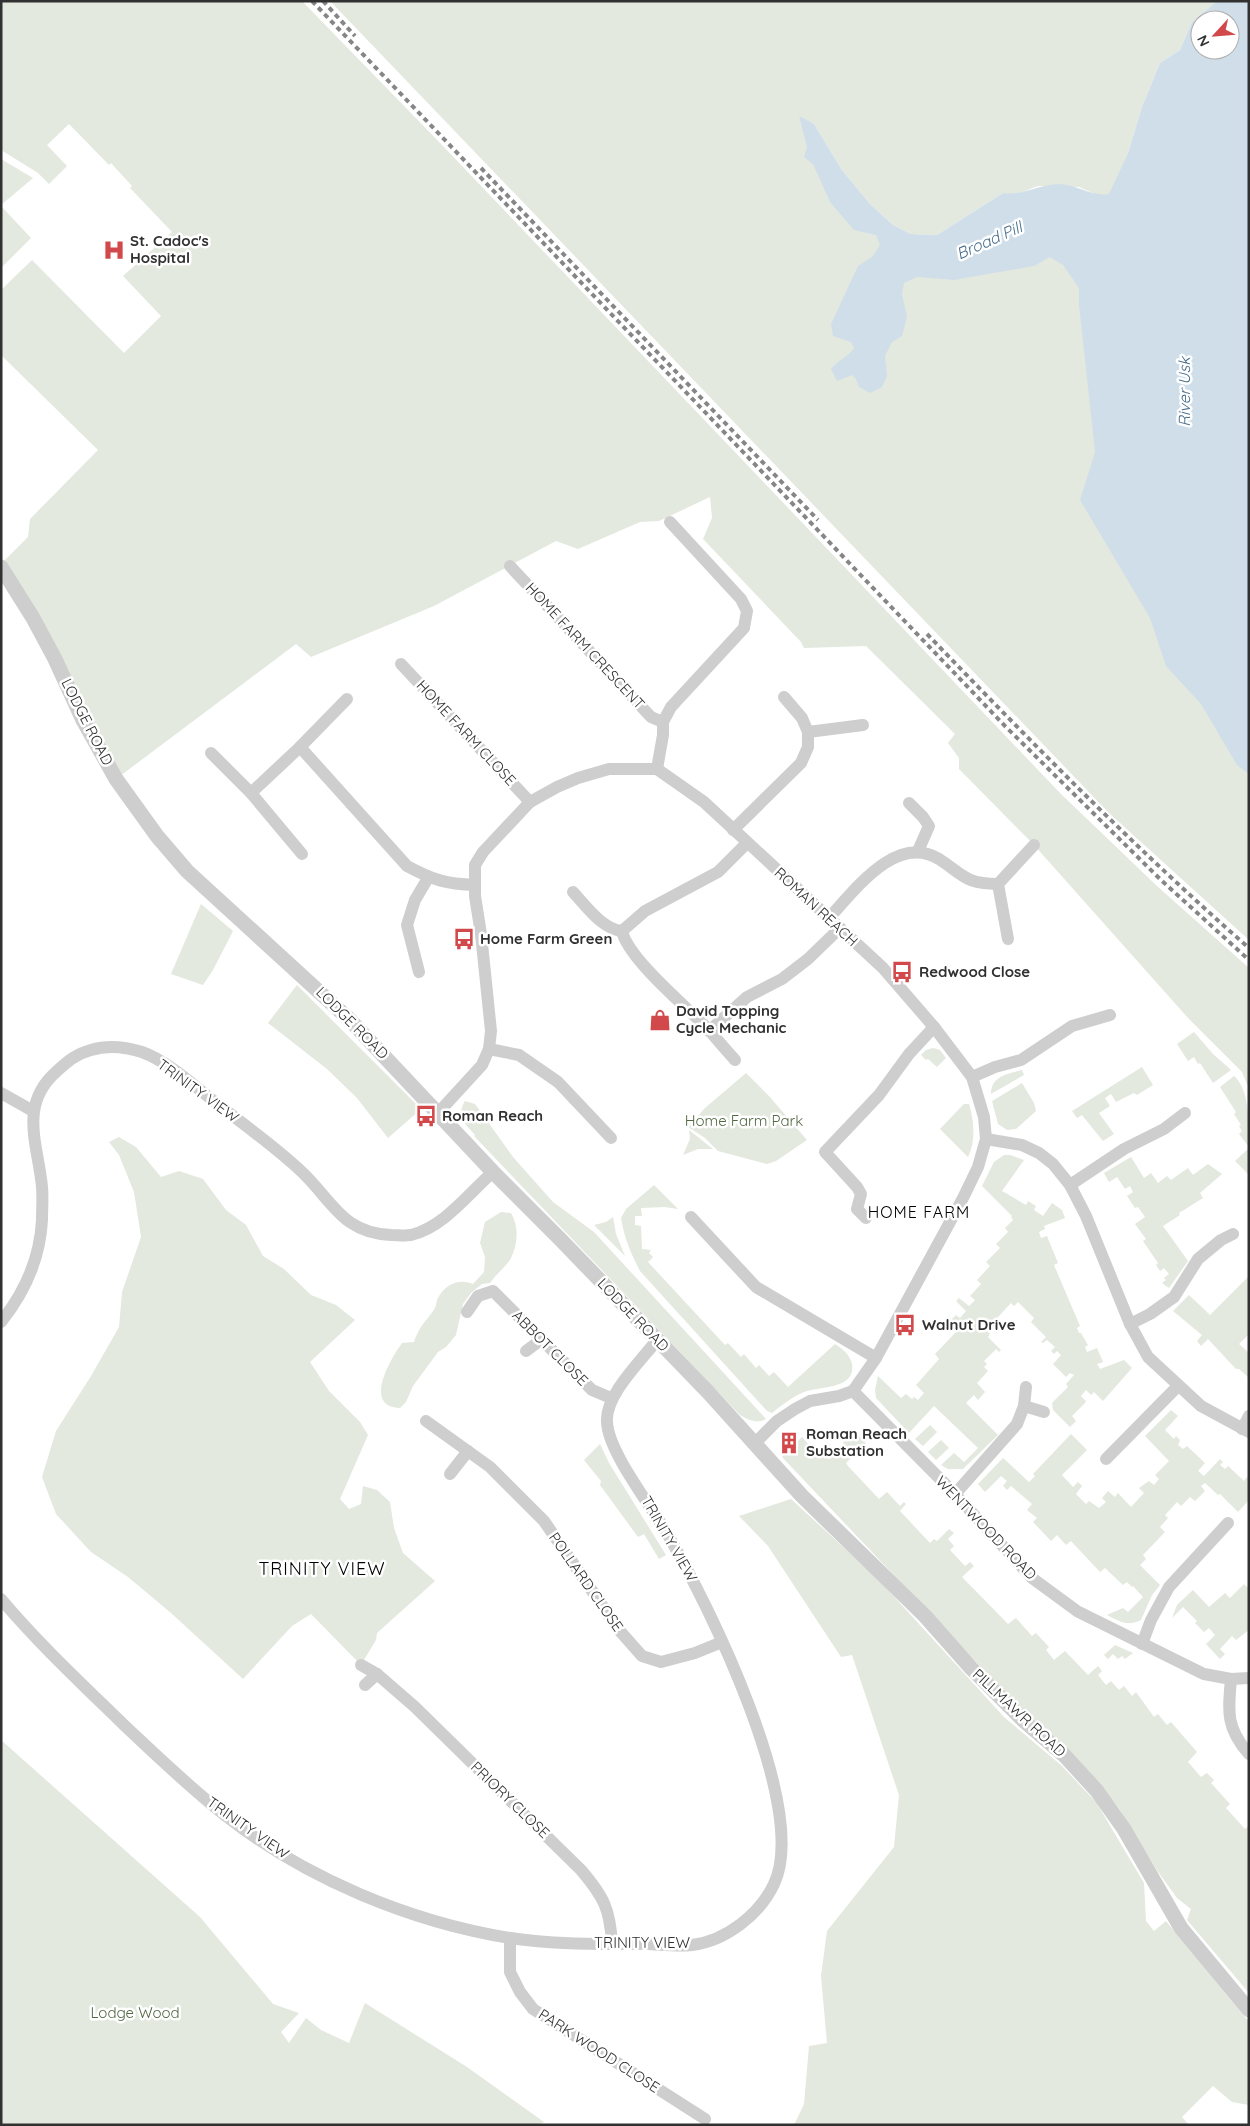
<svg xmlns="http://www.w3.org/2000/svg" width="1250" height="2126" font-family="Quicksand,sans-serif">
<rect width="100%" height="100%" fill="#fff"/>
<g fill="#e3e9de">
<polygon points="1,1 302,1 443,146 1061,794 1157,886 1249,968 1249,1089 1242,1072 1188,1018 1034,845 959,769 959,758 948,743 955,734 866,646 804,648 801,642 703,539 712,518 710,497 659,521 640,522 578,549 556,541 434,606 311,657 296,644 116,779 1,564 28,537 30,519 98,450 1,355 1,290 32,260 124,353 161,316 123,276 172,232 130,188 132,186 111,163 109,165 69,124 47,145 67,166 49,184 38,173 1,150"/>
<polygon points="330,1 1217,1 1192,22 1180,50 1160,63 1142,107 1128,153 1110,194 1099,196 1079,187 1038,186 1015,195 1003,193 937,235 911,234 893,225 870,204 842,170 814,124 799,117 827,164 902,244 1073,217 1249,681 1249,940 1109,813"/>
<polygon points="1,159 33,178 1,205"/>
<polygon points="1,206 31,238 1,268"/>
<polygon points="201,904 233,931 213,970 203,985 171,974"/>
<polygon points="297,985 421,1109 388,1138 357,1098 327,1069 268,1023"/>
<polygon points="1194,1032 1213,1054 1231,1070 1213,1083 1200,1063 1198,1064 1194,1057 1188,1061 1177,1044"/>
<polygon points="933,1048 940,1050 946,1058 937,1067 928,1059 926,1060 921,1055 926,1050"/>
<polygon points="1142,1067 1153,1085 1137,1095 1134,1093 1116,1102 1111,1094 1105,1098 1110,1106 1099,1113 1114,1134 1103,1141 1082,1115 1077,1118 1072,1111"/>
<path d="M1022 1070 1024 1075 991 1094C991 1076 1008 1074 1022 1070Z"/>
<polygon points="746,1073 769,1096 807,1140 776,1161 767,1164 718,1151 705,1138 688,1127 705,1108"/>
<path d="M1234 1076C1250 1090 1249 1125 1249 1147L1239 1134 1242 1131 1239 1126 1241 1125 1234 1114 1236 1112 1220 1087Z"/>
<polygon points="1022,1083 1034,1103 1036,1111 1016,1129 1007,1130 998,1124 992,1101"/>
<path d="M465 1101 475 1104 513 1157 553 1202 594 1232 766 1419C756 1424 749 1420 740 1415L474 1136 475 1135C465 1124 456 1116 465 1101Z"/>
<path d="M964 1104H969C974 1121 976 1141 968 1157L940 1129Z"/>
<polygon points="689,1130 713,1149 698,1149 683,1155 690,1139"/>
<polygon points="119,1137 136,1147 161,1177 179,1171 203,1179 226,1210 246,1225 263,1256 284,1269 311,1295 336,1305 355,1320 310,1362 329,1391 360,1422 368,1435 340,1499 349,1509 361,1504 363,1486 377,1490 390,1502 394,1528 403,1553 435,1581 377,1633 376,1640 361,1665 311,1614 292,1626 243,1679 171,1613 128,1577 91,1552 56,1514 42,1477 56,1431 91,1376 119,1327 122,1292 141,1237 134,1192 119,1155 109,1142"/>
<polygon points="1249,1148 1249,1175 1235,1161"/>
<polygon points="1004,1155 1010,1155 1024,1160 1002,1191 1026,1205 1028,1201 1036,1206 1034,1210 1043,1216 1052,1203 1062,1210 1065,1218 1044,1226 1045,1229 1039,1232 1041,1238 1047,1236 1058,1263 1054,1265 1080,1326 1077,1328 1079,1333 1081,1333 1088,1345 1085,1347 1087,1352 1097,1348 1103,1362 1097,1364 1100,1369 1124,1360 1132,1368 1103,1401 1094,1392 1091,1395 1086,1390 1081,1396 1086,1401 1085,1403 1072,1416 1076,1421 1070,1427 1053,1410 1052,1403 1068,1387 1066,1384 1074,1375 1070,1373 1066,1377 1053,1364 1061,1355 1057,1351 1054,1354 1051,1351 1055,1347 1047,1340 1043,1343 1041,1342 1046,1337 1031,1322 1034,1318 1018,1302 1014,1306 1011,1303 986,1330 990,1334 988,1337 1001,1350 999,1352 996,1349 984,1361 987,1364 984,1367 988,1371 977,1383 985,1392 978,1400 974,1395 966,1403 998,1435 963,1469 948,1469 941,1465 954,1453 964,1462 978,1448 934,1406 909,1433 876,1398 875,1390 878,1376 901,1398 906,1394 912,1399 914,1397 918,1400 924,1393 916,1385 939,1359 935,1354 957,1331 948,1323 956,1315 960,1318 966,1311 956,1301 959,1298 969,1306 975,1300 970,1296 981,1284 977,1280 990,1266 986,1262 1000,1248 996,1244 1008,1232 1005,1228 1013,1220 1011,1217 1012,1216 982,1186 994,1162"/>
<polygon points="1131,1157 1144,1178 1151,1173 1158,1183 1167,1176 1171,1180 1188,1168 1193,1175 1208,1164 1222,1174 1200,1193 1203,1198 1179,1213 1180,1215 1163,1226 1188,1261 1169,1288 1162,1283 1166,1280 1164,1278 1169,1274 1164,1268 1160,1271 1156,1265 1158,1263 1143,1241 1146,1239 1135,1224 1145,1217 1138,1207 1135,1208 1127,1196 1133,1192 1130,1186 1125,1189 1117,1177 1109,1182 1104,1173"/>
<path d="M654 1185 678 1209 665 1207 641 1208 642 1216H635V1225L641 1226 642 1249 651 1250 649 1253 653 1257 648 1262 725 1345 728 1343 741 1357 744 1354 756 1368 759 1365 769 1376 774 1372 788 1387 835 1344C843 1349 850 1355 852 1364 856 1390 819 1386 804 1392 792 1397 782 1405 772 1413L767 1411 640 1271C631 1254 624 1237 621 1218L626 1209Z"/>
<path d="M501 1212 511 1213C519 1226 518 1244 511 1258 507 1266 496 1274 490 1283L482 1284 471 1293 463 1304 456 1335 446 1347 438 1352 413 1386 406 1402 400 1408C362 1407 391 1358 402 1343L414 1342C420 1325 424 1324 433 1311 436 1308 436 1304 437 1300 444 1285 458 1278 473 1284L484 1272 485 1257 480 1243 485 1222Z"/>
<polygon points="613,1217 616,1234 625,1256 594,1225 606,1222"/>
<polygon points="1249,1276 1249,1334 1239,1344 1249,1353 1249,1378 1239,1369 1236,1369 1208,1339 1201,1346 1197,1341 1202,1335 1173,1311 1189,1295 1210,1315"/>
<path d="M1171 1410 1178 1416 1165 1430 1174 1439 1176 1436 1180 1440 1178 1445 1183 1449 1187 1446 1205 1463 1198 1471 1204 1476 1220 1459 1223 1462 1220 1465 1225 1469 1228 1466 1244 1481 1247 1477 1249 1478V1500L1238 1512 1220 1494 1218 1495 1205 1483 1201 1486 1205 1491 1195 1501 1190 1497 1181 1506 1177 1502 1165 1515 1168 1518 1160 1527 1165 1532 1143 1555 1146 1559 1140 1565 1160 1585 1152 1595 1141 1620C1127 1627 1119 1621 1107 1615L1123 1608 1128 1612 1143 1597 1133 1586 1132 1587 1127 1582 1123 1585 1105 1568 1100 1572 1071 1541 1066 1545 1057 1535 1051 1541 1033 1522 1037 1518 1027 1510 1032 1504 1011 1486 1007 1490 1003 1486 1007 1481 1001 1476 985 1492 978 1484 1003 1458 1029 1482 1035 1476 1033 1474 1071 1434 1087 1450 1062 1475 1073 1487 1078 1482 1082 1486 1076 1494 1086 1504 1089 1501 1099 1508 1106 1502 1102 1498 1108 1491 1115 1497 1118 1493 1131 1507 1144 1493 1139 1488 1149 1481 1154 1485 1159 1479 1155 1475 1169 1461 1145 1436Z"/>
<polygon points="930,1425 937,1432 923,1446 915,1439"/>
<polygon points="853,1429 866,1443 846,1463 848,1466 879,1499 887,1492 900,1506 904,1502 906,1504 900,1511 930,1543 934,1539 937,1541 949,1529 954,1533 948,1539 954,1546 950,1550 965,1566 970,1562 974,1566 962,1577 1008,1624 1016,1618 1032,1636 1036,1633 1049,1647 1046,1650 1054,1660 1065,1651 1088,1675 1098,1666 1102,1671 1098,1675 1106,1685 1111,1681 1119,1690 1124,1686 1132,1696 1136,1692 1154,1717 1158,1714 1167,1725 1171,1722 1197,1752 1188,1762 1201,1777 1207,1773 1214,1780 1211,1783 1230,1804 1226,1808 1245,1829 1249,1826 1249,1993 1187,1920 1191,1909 1177,1898 1156,1869 1118,1807 1067,1748 1012,1700 782,1457 802,1437 811,1447 815,1445 829,1459 835,1454 840,1455 846,1449 843,1442 850,1435 848,1433"/>
<polygon points="941,1440 949,1448 936,1460 928,1452"/>
<polygon points="600,1444 609,1463 666,1555 659,1559 644,1534 638,1537 600,1485 601,1481 584,1460"/>
<polygon points="791,1499 877,1578 1004,1717 1062,1766 1096,1802 1144,1883 1146,1921 1154,1931 1166,1921 1249,2022 1249,2105 1232,2102 1213,2086 1182,2117 1189,2125 794,2125 804,2104 809,2046 827,2043 821,1976 827,1931 894,1847 899,1795 852,1655 841,1657 768,1546 739,1516"/>
<polygon points="1244,1584 1247,1587 1249,1585 1249,1630 1236,1640 1232,1636 1220,1649 1225,1654 1220,1659 1206,1644 1215,1635 1209,1628 1204,1632 1195,1623 1197,1621 1183,1607 1172,1618 1177,1605 1193,1590 1209,1607 1225,1593 1230,1598"/>
<polygon points="1115,1645 1133,1653 1125,1659 1122,1656 1118,1659 1113,1654 1108,1659 1104,1655"/>
<polygon points="1,1740 200,1917 273,2004 299,2013 281,2032 289,2043 306,2018 321,2030 349,2043 365,2003 467,2067 544,2122 538,2125 1,2125"/>
</g>
<path fill="#d0dee9" fill-rule="evenodd" d="M1217 1H1249V774L1237 765 1201 704 1166 666 1150 618 1080 500 1095 452 1079 305V288L1063 265 1050 257 1034 266 954 280 917 277 904 283 902 294 907 317 902 336 892 342 885 356 887 376 882 387 870 393 859 387 856 379 852 375 837 381 831 369C839 359 848 357 854 348L851 342 833 336 831 324 858 266 872 257 880 245 876 235 854 230 830 202 813 164 804 157 807 147 799 116 814 124 842 170 870 204 893 225 911 234 937 235 1003 193C1023 196 1039 184 1060 184 1078 185 1092 197 1109 194L1128 153 1142 107 1160 63 1180 50 1192 22ZM1200 20H1230V50H1200Z"/>
<g fill="none" stroke-linecap="round" stroke-linejoin="round">
<g stroke="#cecece" stroke-width="12">
<polyline points="510,566 651,717 663,722"/>
<polyline points="401,664 530,802"/>
<path d="M347 699 300 747 407 866C433 880 446 884 475 885"/>
<polyline points="808,732 863,725"/>
<polyline points="300,747 251,793 302,854"/>
<polyline points="211,753 251,793"/>
<polyline points="657,769 663,735 663,722 671,707 744,628 747,611 741,599 670,522"/>
<polyline points="909,803 923,817 929,826 918,851"/>
<polyline points="733,830 801,763 808,747 808,732 802,718 784,697"/>
<polyline points="998,884 1034,845"/>
<path d="M573 892C586 906 602 929 622 931 628 959 688 1008 710 1031 718 1041 727 1051 735 1060"/>
<path d="M829 918C855 890 896 833 939 859 965 876 964 883 998 884L1008 939"/>
<polyline points="622,931 645,911 718,872 747,843"/>
<polyline points="419,972 407,925 415,900 428,878"/>
<polyline points="709,1031 747,997 782,979 808,959 840,928"/>
<polyline points="489,1049 519,1055 558,1082 611,1138"/>
<polyline points="972,1077 995,1067 1021,1060 1072,1026 1110,1015"/>
<polyline points="1,1093 33,1111"/>
<polyline points="438,1113 482,1065 489,1049 491,1031 481,934 475,896 475,865 483,852 530,802 557,787 578,778 609,769 657,769 704,802 883,968 934,1027 972,1077 984,1117 986,1139 978,1167 963,1198 876,1358 853,1391 839,1396 810,1401 795,1409 777,1421 754,1444"/>
<polyline points="986,1139 1022,1145 1039,1153 1053,1164 1070,1185 1086,1216 1130,1324 1148,1357 1201,1406 1249,1432"/>
<polyline points="1070,1185 1124,1149 1164,1129 1185,1113"/>
<polyline points="691,1217 756,1287 876,1358"/>
<polyline points="866,1218 857,1209 861,1194 857,1187 825,1152 879,1095 909,1054 934,1027"/>
<polyline points="467,1312 478,1296 493,1291 592,1390 611,1398"/>
<path d="M1 1322C25 1292 40 1259 42 1220 42 1209 43 1198 42 1187 38 1144 18 1105 57 1071 68 1061 76 1054 91 1050 107 1045 126 1047 142 1052 169 1062 193 1085 215 1102 244 1125 276 1147 303 1173 333 1202 343 1233 391 1235 397 1235 405 1236 411 1235 444 1227 468 1194 493 1172"/>
<polyline points="1130,1324 1150,1314 1174,1297 1198,1259 1221,1240 1233,1234"/>
<polyline points="526,1351 542,1339"/>
<polyline points="853,1391 955,1494 1032,1578 1077,1611 1204,1674 1231,1679 1249,1678"/>
<polyline points="1024,1406 1044,1412"/>
<polyline points="426,1421 490,1467 544,1521 619,1630 642,1656 661,1662 695,1653 722,1642"/>
<polyline points="1242,1429 1249,1416"/>
<polyline points="1106,1459 1178,1386"/>
<polyline points="450,1474 468,1451"/>
<polyline points="955,1494 1017,1424 1024,1406 1026,1387"/>
<path d="M1 1599C39 1644 82 1684 124 1725 157 1756 190 1788 226 1816 305 1878 410 1922 510 1938 549 1944 591 1944 631 1944 651 1943 672 1947 692 1945 726 1941 760 1914 774 1884 810 1808 708 1604 668 1535 652 1507 608 1452 607 1422 605 1395 641 1361 657 1340"/>
<polyline points="1142,1644 1151,1620 1169,1587 1228,1523"/>
<polyline points="361,1665 377,1674"/>
<path d="M1231 1679C1228 1712 1226 1728 1249 1754"/>
<path d="M365 1685 377 1674 415 1707 581 1870C604 1897 610 1909 612 1944"/>
<polyline points="510,1938 510,1972 520,1992 533,2009 705,2119"/>
</g>
<polyline stroke="#cecece" stroke-width="15" points="1,567 33,618 55,659 83,720 116,779 157,836 187,871 350,1020 493,1172 560,1239 708,1392 802,1496 925,1616 971,1668 1023,1720 1064,1755 1097,1791 1124,1829 1181,1928 1249,2010"/>
<g stroke="#868686" stroke-width="4" stroke-dasharray="5 4" stroke-linecap="butt">
<polyline points="312,1 1005,726 1161,880 1249,960"/>
<polyline points="323,1 355,36"/>
<polyline points="481,168 818,520"/>
<path d="M927 634C1031 742 1136 849 1249 948"/>
</g>
</g>
<defs>
<g id="hospital-bare" transform="scale(1.725)"><path d="M-5-5h3v3.5h4V-5h3V5h-3V1.5h-4V5h-3Z" fill="#d2494b" stroke="#fff" stroke-width="2.5" paint-order="stroke"/></g>
<g id="bus-bare" transform="scale(1.725)"><path d="M-5-6H5V4H4V6H2V4H-2V6H-4V4H-5ZM-3.5-4V0h7V-4ZM-3.5 1.2v1.5H-2V1.2ZM2 1.2v1.5H3.5V1.2Z" fill="#d2494b" stroke="#fff" stroke-width="2.5" paint-order="stroke"/></g>
<g id="shop-bare" transform="scale(1.725)"><path d="M-5-2.5h2.3a2.7 3.5 0 0 1 5.4 0H5L5.5 6h-11ZM-1.5-2.5h3a1.5 2.3 0 0 0-3 0Z" fill="#d2494b" stroke="#fff" stroke-width="2.5" paint-order="stroke"/></g>
<g id="building-bare" transform="scale(1.725)"><path d="M-4-6H4V6H1V3H-1V6H-4ZM-2.5-4.3h1.7v1.8h-1.7ZM.8-4.3h1.7v1.8H.8ZM-2.5-1h1.7V.8h-1.7ZM.8-1h1.7V.8H.8Z" fill="#d2494b" stroke="#fff" stroke-width="2.5" paint-order="stroke"/></g>
</defs>
<g fill-rule="evenodd">
<use href="#hospital-bare" x="114" y="250"/>
<use href="#bus-bare" x="464" y="939"/>
<use href="#bus-bare" x="902" y="972"/>
<use href="#shop-bare" x="660" y="1020"/>
<use href="#bus-bare" x="426" y="1116"/>
<use href="#bus-bare" x="905" y="1325"/>
<use href="#building-bare" x="789" y="1443"/>
</g>
<g text-anchor="middle" stroke-width="5" stroke-linejoin="round" paint-order="stroke">
<g font-size="15" font-weight="bold" fill="#313131" stroke="#fff" text-anchor="start">
<text x="130" y="246">St. Cadoc's<tspan x="130" dy="17">Hospital</tspan></text>
<text x="480" y="944">Home Farm Green</text>
<text x="919" y="977">Redwood Close</text>
<text x="676" y="1016">David Topping<tspan x="676" dy="17">Cycle Mechanic</tspan></text>
<text x="442" y="1121">Roman Reach</text>
<text x="922" y="1330">Walnut Drive</text>
<text x="806" y="1439">Roman Reach<tspan x="806" dy="17">Substation</tspan></text>
</g>
<g font-size="15" fill="#313131" stroke="#fff">
<text transform="translate(585 646) rotate(47)" y="5">HOME FARM CRESCENT</text>
<text transform="translate(87 722) rotate(63)" y="5">LODGE ROAD</text>
<text transform="translate(466 733) rotate(47)" y="5">HOME FARM CLOSE</text>
<text transform="translate(816 907) rotate(43)" y="5">ROMAN REACH</text>
<text transform="translate(352 1023) rotate(45)" y="5">LODGE ROAD</text>
<text transform="translate(198 1091) rotate(36)" y="5">TRINITY VIEW</text>
<text transform="translate(633 1315) rotate(46)" y="5">LODGE ROAD</text>
<text transform="translate(550 1348) rotate(45)" y="5">ABBOT CLOSE</text>
<text transform="translate(986 1528) rotate(46)" y="5">WENTWOOD ROAD</text>
<text transform="translate(669 1539) rotate(60)" y="5">TRINITY VIEW</text>
<text transform="translate(586 1582) rotate(55)" y="5">POLLARD CLOSE</text>
<text transform="translate(1019 1713) rotate(43)" y="5">PILLMAWR ROAD</text>
<text transform="translate(510 1800) rotate(44)" y="5">PRIORY CLOSE</text>
<text transform="translate(248 1828) rotate(35)" y="5">TRINITY VIEW</text>
<text x="642" y="1948">TRINITY VIEW</text>
<text transform="translate(599 2051) rotate(33)" y="5">PARK WOOD CLOSE</text>
</g>
<g font-size="15" fill="#526843" stroke="#fff">
<text x="744" y="1126">Home Farm Park</text>
<text x="135" y="2018">Lodge Wood</text>
</g>
<g font-size="16" font-style="italic" fill="#476d8b" stroke="#fff">
<text transform="translate(989 240) rotate(-24)" y="6">Broad Pill</text>
<text transform="translate(1184 392) rotate(-90)" y="6">River Usk</text>
</g>
<g font-size="16" letter-spacing="1" fill="#000" stroke="#fff">
<text x="919" y="1218">HOME FARM</text>
</g>
<g font-size="18" letter-spacing="1" fill="#000" stroke="#fff">
<text x="322" y="1575">TRINITY VIEW</text>
</g>
</g>
<rect width="1250" height="2126" fill="none" stroke="#313131" stroke-width="5"/>
<g transform="translate(1215 35) rotate(244)"><circle r="24" fill="#ffffff" stroke="#adadad"/>
<path d="M0-4L9 19L0 12L-9 19Z" fill="#d2494b"/>
<text y="-8" font-size="14" font-weight="bold" text-anchor="middle" fill="#313131">N</text>
</g>
</svg>
